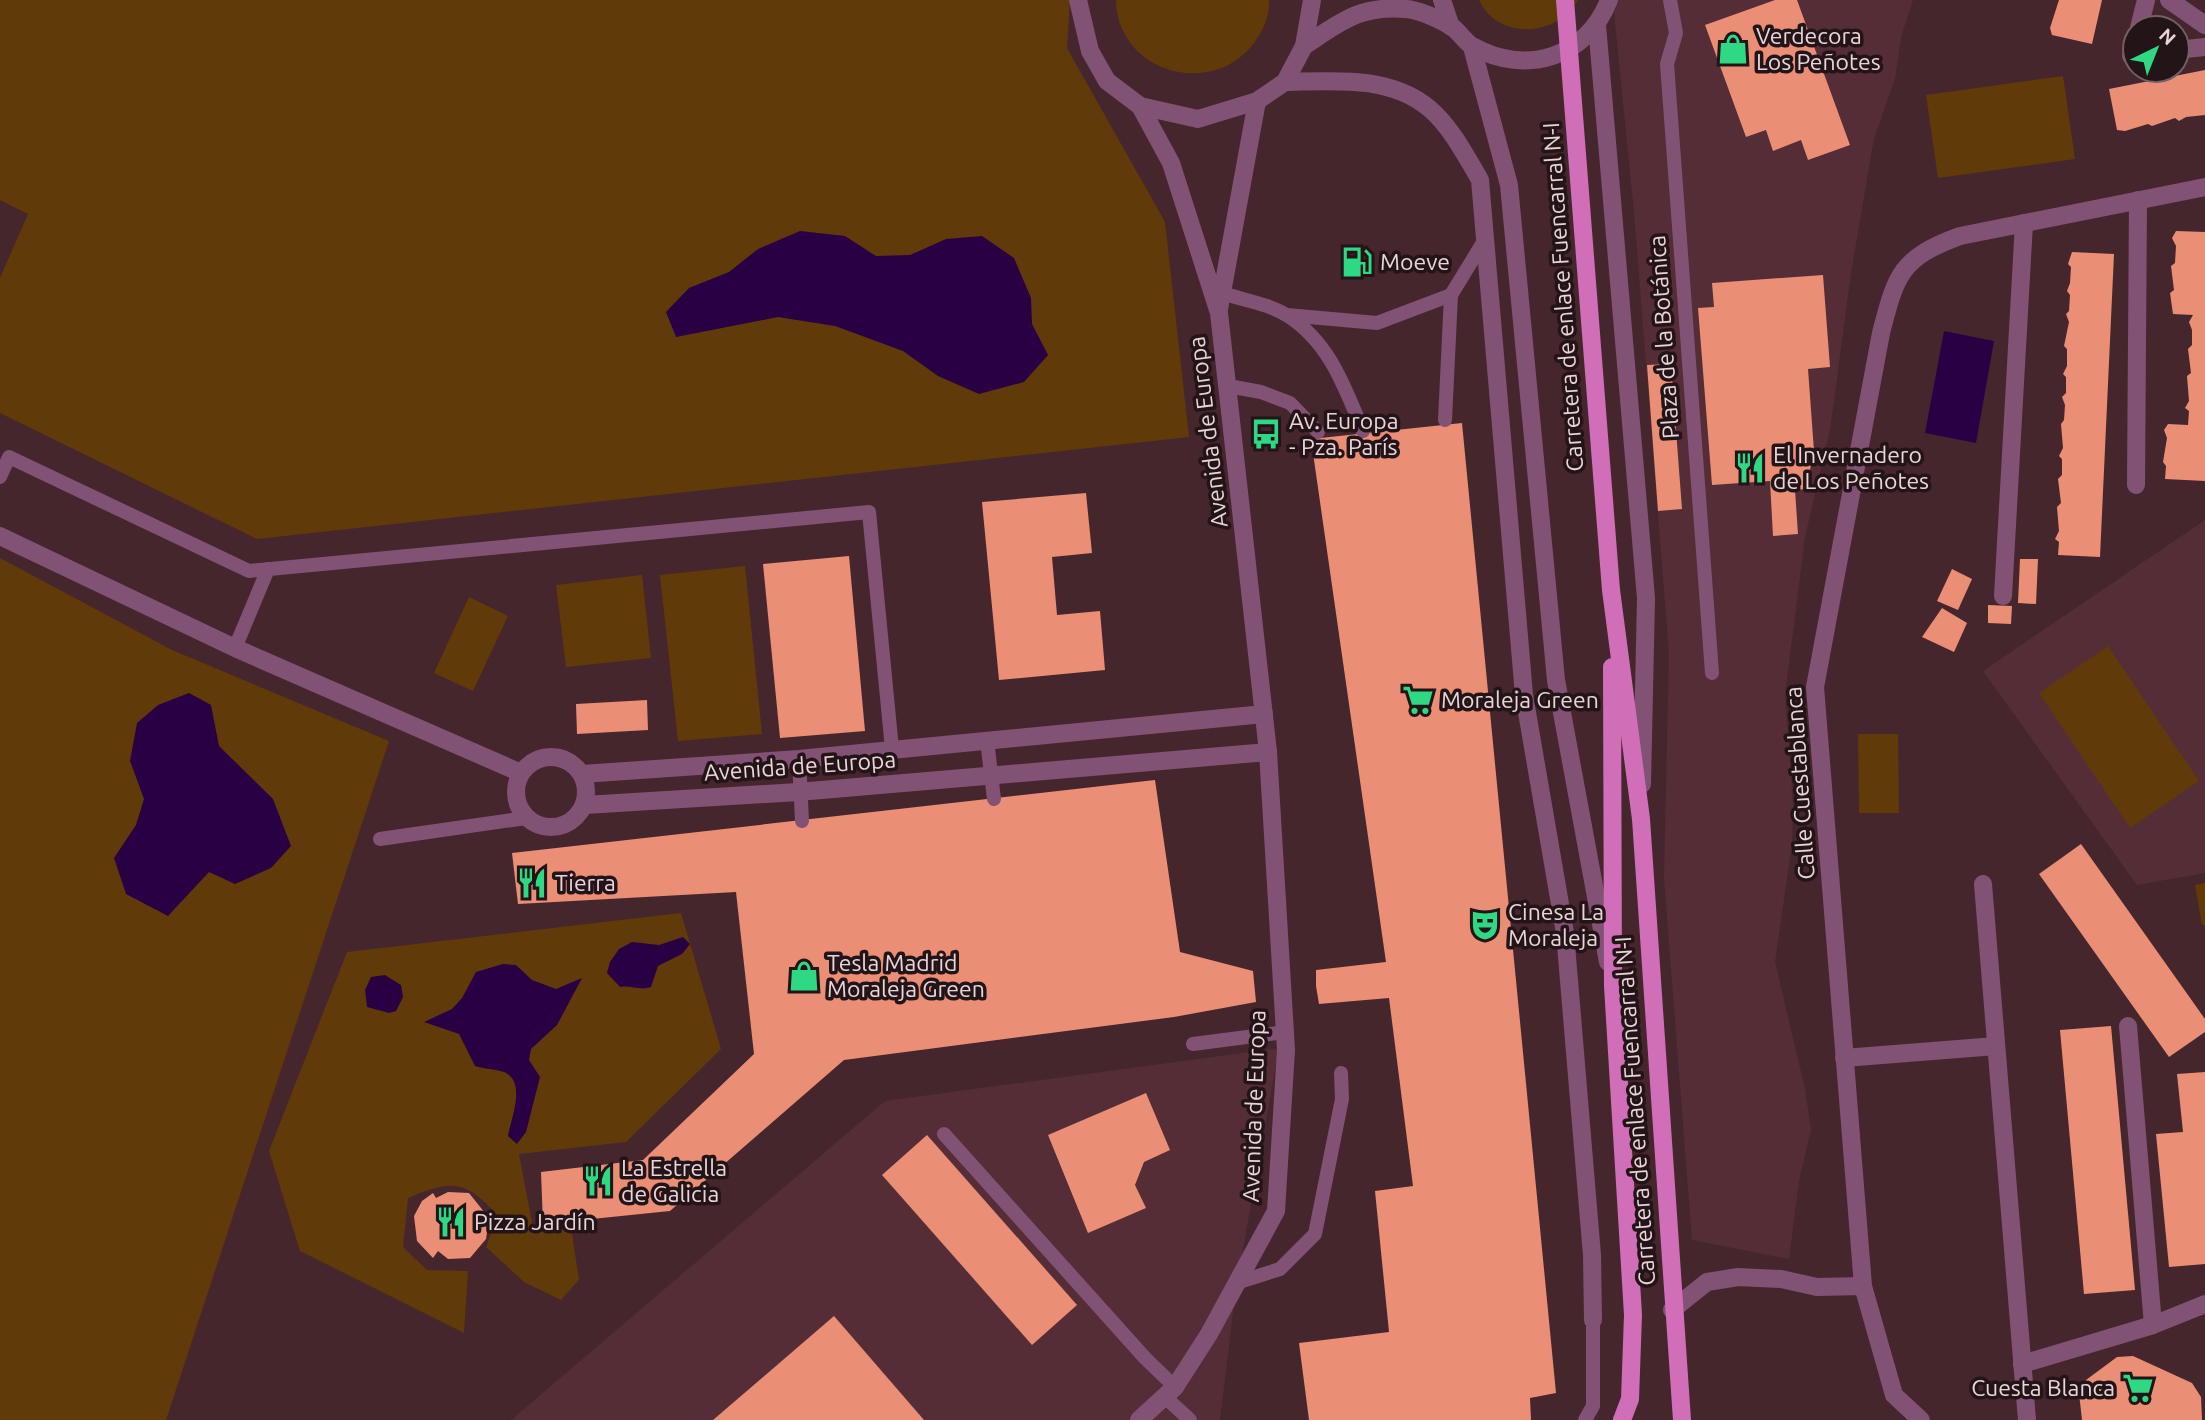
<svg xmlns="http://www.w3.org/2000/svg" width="2205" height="1420" font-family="Ubuntu,sans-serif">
<rect width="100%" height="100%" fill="#46262d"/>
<g fill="#552d36">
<polygon points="1619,0 1913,0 1901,37 1895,79 1874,138 1851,273 1830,430 1805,537 1785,695 1793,804 1792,844 1775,962 1805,1089 1811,1130 1799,1181 1789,1259 1692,1240 1664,878 1669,653 1634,212 1614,12"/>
<polygon points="2205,520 2205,873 2137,885 1983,671"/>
<polygon points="1279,1048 1236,1288 1220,1420 511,1420 885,1101"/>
</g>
<g fill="#603a09">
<polygon points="0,0 1070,0 1067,48 1165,222 1189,437 257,539 0,413 0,278 28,214 0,200"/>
<path d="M1116 0H1269C1270 14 1264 29 1256 40 1216 100 1117 74 1116 0Z"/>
<path d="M1479 0H1578C1557 37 1498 41 1479 0Z"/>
<polygon points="2063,76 2075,159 1938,178 1926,95"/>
<polygon points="0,558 172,650 389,741 166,1420 0,1420"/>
<polygon points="745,566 762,734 678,741 660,575"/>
<polygon points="642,575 651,658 566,667 556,585"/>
<polygon points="469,597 508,616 473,691 434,673"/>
<polygon points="2108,646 2199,781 2130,828 2039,693"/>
<polygon points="1858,734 1898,734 1899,813 1859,813"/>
<polygon points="2205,883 2205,925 2202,925 2195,885"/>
<path d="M681 913 721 1049 626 1142 519 1154 533 1228 571 1227 579 1280 561 1300 524 1282 486 1247 498 1216C465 1179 452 1180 408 1198L403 1247 427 1270 468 1271 464 1333 300 1251 269 1151 347 952Z"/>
</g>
<g fill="#290043">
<polygon points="800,231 845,236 876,256 910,255 946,239 982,236 1014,258 1031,298 1032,324 1048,355 1024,382 979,394 938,376 903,351 835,326 778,317 676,337 666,312 689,288 729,272 758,249"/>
<polygon points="1944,331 1994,341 1976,443 1925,433"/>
<polygon points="189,693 211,705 219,746 273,799 291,846 271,868 235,884 209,872 168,916 126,894 114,858 136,825 144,799 130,761 137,723 158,705"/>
<path d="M683 937 690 944 682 954 658 966 651 987C640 991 632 985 620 987L607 973 610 962 619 949 632 942 659 945Z"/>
<path d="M503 964 516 965 532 980 556 989 582 978 557 1025 531 1049 529 1060 540 1077 526 1132 517 1144 508 1136C511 1118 527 1082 504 1072 495 1069 484 1069 475 1066L459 1034 424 1022 452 1009 462 998 476 972Z"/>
<polygon points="385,975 401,985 403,997 396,1011 389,1013 367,1007 365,990 371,977"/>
</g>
<g fill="#ea8f75">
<polygon points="1775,0 1797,0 1850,145 1808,160 1801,140 1773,151 1766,130 1746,137 1705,25"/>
<polygon points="2059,0 2102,0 2092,44 2052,35 2050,28"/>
<polygon points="2205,70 2205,115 2186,117 2179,121 2175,118 2152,126 2148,124 2125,131 2117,130 2109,89"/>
<polygon points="2176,231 2205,232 2205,481 2165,479 2166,466 2163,462 2167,438 2164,430 2168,424 2188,425 2189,411 2185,408 2189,401 2187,376 2191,373 2188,349 2192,345 2192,330 2189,322 2193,315 2173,314 2170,293 2174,290 2171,266 2175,263 2176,246 2172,238"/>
<polygon points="2072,252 2114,254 2100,557 2058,555 2059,542 2055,539 2059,531 2057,507 2061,503 2058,479 2062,475 2062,459 2059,456 2063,448 2061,424 2064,420 2065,405 2062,397 2066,393 2066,377 2063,374 2067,366 2067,349 2064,346 2069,322 2066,314 2069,311 2070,295 2067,291 2070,283 2071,267 2068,264"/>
<polygon points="1823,275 1830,367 1808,369 1814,451 1806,489 1795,490 1798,534 1773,536 1770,481 1712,485 1698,308 1714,307 1712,283"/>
<polygon points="1671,364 1682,509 1658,511 1647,365"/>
<polygon points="1462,423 1556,1393 1530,1398 1531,1420 1309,1420 1299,1343 1389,1332 1375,1191 1413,1186 1389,998 1319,1004 1316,986 1316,970 1386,962 1311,439"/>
<polygon points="1086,493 1092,553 1052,557 1057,615 1100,611 1105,670 999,680 982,502"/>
<polygon points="849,556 865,731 780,738 763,564"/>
<polygon points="2020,559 2038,559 2036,604 2018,603"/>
<polygon points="1952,569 1972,579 1958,610 1937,601"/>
<polygon points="1988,605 2012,606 2011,624 1988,623"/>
<polygon points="1942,608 1967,623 1954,652 1922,637"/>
<polygon points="647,700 648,730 577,734 576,704"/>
<polygon points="1155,780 1180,952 1253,971 1256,1002 1174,1017 844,1060 670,1211 543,1224 541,1172 643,1160 754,1054 736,892 518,904 512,853"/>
<polygon points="2081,844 2205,1019 2205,1032 2169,1057 2039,874"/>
<polygon points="2111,1026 2135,1290 2084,1294 2060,1030"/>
<polygon points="2205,1072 2205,1264 2169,1267 2156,1134 2183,1132 2177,1074"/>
<polygon points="1146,1093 1170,1150 1144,1162 1135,1185 1146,1208 1088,1233 1048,1135"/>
<polygon points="927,1135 1077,1305 1032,1345 882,1175"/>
<polygon points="448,1192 469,1193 489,1218 486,1239 470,1258 448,1259 438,1251 433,1258 417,1241 414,1216 422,1201 433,1193 436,1198"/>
<polygon points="834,1316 924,1420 713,1420"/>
<polygon points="2133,1356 2192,1383 2201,1397 2202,1420 2082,1420 2079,1393 2086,1380 2117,1357"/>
</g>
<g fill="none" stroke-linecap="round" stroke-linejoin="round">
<g stroke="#825275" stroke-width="14">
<polyline points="1670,0 1676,33 1667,64 1712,673"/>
<path d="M1222 293C1243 300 1270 304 1288 316 1330 343 1345 388 1363 431"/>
<polyline points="1287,315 1377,323 1451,295"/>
<polyline points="1228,386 1261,392 1290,403 1318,432"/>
<polyline points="1445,420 1451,295 1484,241"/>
<polyline points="0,477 9,457 249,571 869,512 892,749"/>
<polyline points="235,648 268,569"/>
<polyline points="987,740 994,799"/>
<polyline points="799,759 802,821"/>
<polyline points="380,839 526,818"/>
<polyline points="1193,1044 1285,1032"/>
<polyline points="944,1134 1145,1358 1175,1387"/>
<polyline points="1239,1282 1280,1269 1315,1234 1342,1099 1341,1073"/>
<polyline points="1165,1397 1190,1420"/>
<polyline points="1585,1420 1593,1406 1593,1320"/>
</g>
<g stroke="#825275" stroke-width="18">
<polyline points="1078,0 1090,51 1107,81 1140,106 1198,119 1257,101 1285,82 1304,46 1312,0"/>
<polyline points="1442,0 1451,27"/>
<polyline points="2169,0 2205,25"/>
<polyline points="1597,25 1646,598 1642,784"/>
<polyline points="2139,28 2146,0"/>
<polyline points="2135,42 2131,56 2135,55"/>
<path d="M1304 46C1341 22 1359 5 1406 9 1419 10 1440 20 1451 26 1460 32 1465 43 1474 47 1527 76 1587 57 1609 0"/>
<polyline points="1472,47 1509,185 1556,680 1608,962"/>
<polyline points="2177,50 2205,47"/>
<path d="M1285 82C1334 81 1390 75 1430 109 1451 127 1466 156 1480 180L1524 695 1565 933 1592 1255 1593 1320"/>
<polyline points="1219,309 1257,101"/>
<polyline points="2136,485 2138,200"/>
<polyline points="0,536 235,648 521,773"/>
<polyline points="2003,596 2024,223"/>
<circle cx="551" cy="792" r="35"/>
<polyline points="582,774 799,759 1264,714"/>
<polyline points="585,805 798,792 1268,752"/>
<polyline points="1983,884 2027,1420"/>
<polyline points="1844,1058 1996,1046"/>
<polyline points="1672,1310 1707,1282 1738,1277 1781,1279 1817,1287 1863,1286"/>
<polyline points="2153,1325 2205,1304"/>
<polyline points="2022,1364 2153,1325 2128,1026"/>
<polyline points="1139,1420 1175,1387 1209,1334 1276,1211 1286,1050 1268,752 1219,313 1171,163 1140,106"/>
<path d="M1921 1420 1894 1395 1863 1286 1815 687 1881 333C1896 275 1900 258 1960 236L2205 187"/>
</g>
<g stroke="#d06fb8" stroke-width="18">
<polyline points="1565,0 1611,590 1641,819 1682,1420"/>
<polyline points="1612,667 1613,986 1633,1315 1630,1399 1622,1420"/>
</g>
</g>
<defs>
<g id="shop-bare" transform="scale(2.415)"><path d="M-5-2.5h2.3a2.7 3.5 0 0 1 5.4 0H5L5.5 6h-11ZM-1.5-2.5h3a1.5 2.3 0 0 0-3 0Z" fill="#2fd883" stroke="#231417" stroke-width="2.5" paint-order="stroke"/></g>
<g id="fuel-bare" transform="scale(2.415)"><path d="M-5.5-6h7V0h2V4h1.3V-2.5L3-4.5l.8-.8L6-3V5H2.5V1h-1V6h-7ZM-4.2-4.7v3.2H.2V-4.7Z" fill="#2fd883" stroke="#231417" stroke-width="2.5" paint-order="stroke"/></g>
<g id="bus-bare" transform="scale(2.415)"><path d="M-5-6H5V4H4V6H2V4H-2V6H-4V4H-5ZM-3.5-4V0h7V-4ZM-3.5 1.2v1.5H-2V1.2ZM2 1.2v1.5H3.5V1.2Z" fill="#2fd883" stroke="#231417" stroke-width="2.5" paint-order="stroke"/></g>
<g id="restaurant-bare" transform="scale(2.415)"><path d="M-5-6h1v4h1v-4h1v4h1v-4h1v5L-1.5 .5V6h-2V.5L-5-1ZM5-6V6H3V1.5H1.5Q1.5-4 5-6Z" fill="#2fd883" stroke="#231417" stroke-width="2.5" paint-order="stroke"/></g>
<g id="supermarket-bare" transform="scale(2.415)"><path d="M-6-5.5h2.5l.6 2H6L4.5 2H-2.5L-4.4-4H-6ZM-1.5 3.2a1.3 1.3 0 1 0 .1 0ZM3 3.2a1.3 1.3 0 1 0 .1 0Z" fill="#2fd883" stroke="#231417" stroke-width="2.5" paint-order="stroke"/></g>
<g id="theatre-bare" transform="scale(2.415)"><path d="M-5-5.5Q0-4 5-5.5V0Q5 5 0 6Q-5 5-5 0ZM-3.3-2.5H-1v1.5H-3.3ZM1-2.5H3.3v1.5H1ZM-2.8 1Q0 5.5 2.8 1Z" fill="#2fd883" stroke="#231417" stroke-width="2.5" paint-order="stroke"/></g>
</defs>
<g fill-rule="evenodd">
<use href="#shop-bare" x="1733" y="49"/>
<use href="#fuel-bare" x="1357" y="262"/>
<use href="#bus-bare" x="1266" y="434"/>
<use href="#restaurant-bare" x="1750" y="468"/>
<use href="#supermarket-bare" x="1418" y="700"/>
<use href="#restaurant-bare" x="532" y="883"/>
<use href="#theatre-bare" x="1485" y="925"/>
<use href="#shop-bare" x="804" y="976"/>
<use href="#restaurant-bare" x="598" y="1181"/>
<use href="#restaurant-bare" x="451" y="1222"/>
<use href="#supermarket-bare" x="2138" y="1388"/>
</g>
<g text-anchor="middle" stroke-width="7" stroke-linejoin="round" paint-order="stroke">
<g font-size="23" fill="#e9d4d7" stroke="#231417" text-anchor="start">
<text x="1756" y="44">Verdecora<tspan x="1756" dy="26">Los Peñotes</tspan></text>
<text x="1380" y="270">Moeve</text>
<text x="1289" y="429">Av. Europa<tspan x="1289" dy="26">- Pza. París</tspan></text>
<text x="1773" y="463">El Invernadero<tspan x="1773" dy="26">de Los Peñotes</tspan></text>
<text x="1441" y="708">Moraleja Green</text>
<text x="555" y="891">Tierra</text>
<text x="1508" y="920">Cinesa La<tspan x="1508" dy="26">Moraleja</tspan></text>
<text x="827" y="971">Tesla Madrid<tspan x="827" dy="26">Moraleja Green</tspan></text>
<text x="621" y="1176">La Estrella<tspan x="621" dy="26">de Galicia</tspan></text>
<text x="474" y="1230">Pizza Jardín</text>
<text x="2115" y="1396" text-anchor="end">Cuesta Blanca</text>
</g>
<g font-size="23" fill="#e9d4d7" stroke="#231417">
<text transform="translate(1563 297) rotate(-94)" y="8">Carretera de enlace Fuencarral N-I</text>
<text transform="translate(1664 337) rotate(-94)" y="8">Plaza de la Botánica</text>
<text transform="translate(1208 432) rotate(-97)" y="8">Avenida de Europa</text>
<text transform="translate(800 766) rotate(-4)" y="8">Avenida de Europa</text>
<text transform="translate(1800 783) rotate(-94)" y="8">Calle Cuestablanca</text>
<text transform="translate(1254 1106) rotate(-88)" y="8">Avenida de Europa</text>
<text transform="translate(1635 1111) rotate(-94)" y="8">Carretera de enlace Fuencarral N-I</text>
</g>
</g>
<g transform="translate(2156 49) rotate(43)"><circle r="33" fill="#231417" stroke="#726164" stroke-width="2"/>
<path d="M0-5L12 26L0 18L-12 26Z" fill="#2fd883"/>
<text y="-10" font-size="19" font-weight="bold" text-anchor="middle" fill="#e9d4d7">N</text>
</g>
</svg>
